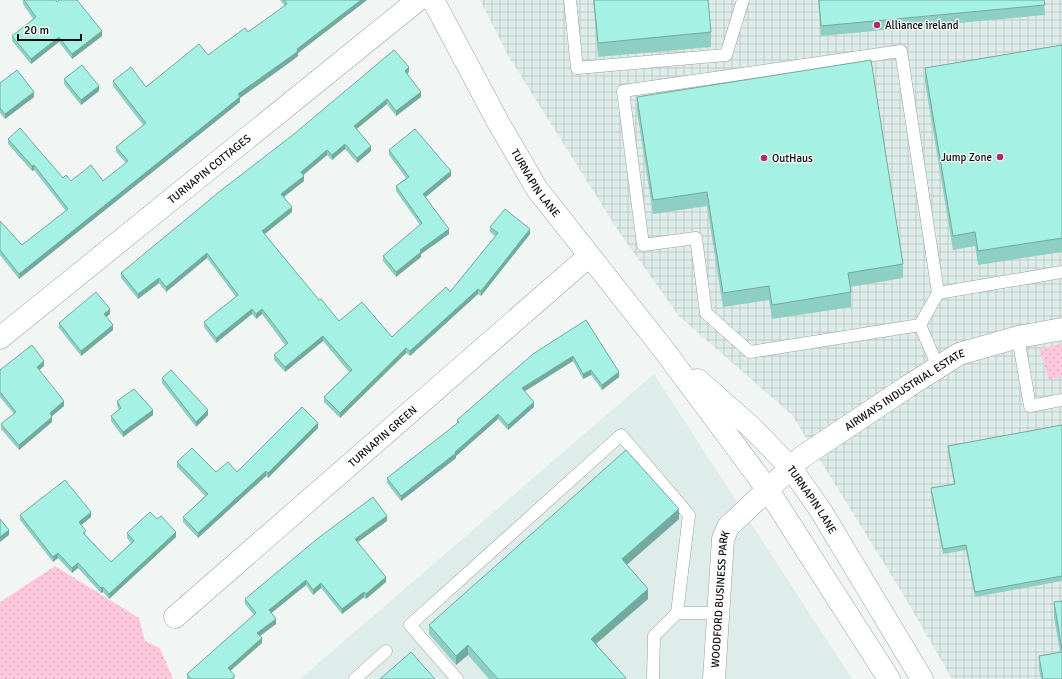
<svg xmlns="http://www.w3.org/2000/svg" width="1062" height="679" font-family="Signika,sans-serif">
<defs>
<pattern id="industrial-grid" width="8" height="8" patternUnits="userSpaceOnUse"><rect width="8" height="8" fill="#dfedea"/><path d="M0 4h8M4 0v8" fill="none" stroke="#becac7"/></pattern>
<pattern id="grass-dots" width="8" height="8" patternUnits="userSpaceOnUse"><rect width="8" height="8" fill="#ffc8dc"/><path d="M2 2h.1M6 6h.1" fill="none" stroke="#d9abbb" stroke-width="1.8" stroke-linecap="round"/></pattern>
</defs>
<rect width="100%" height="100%" fill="#f1f6f5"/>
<polygon fill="#dfedea" points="654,374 852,679 300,679"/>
<polygon fill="url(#industrial-grid)" points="480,0 1062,0 1062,679 952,679 903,594 792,415 679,316 619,232 509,57"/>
<g fill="url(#grass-dots)">
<polygon points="1062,344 1062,377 1049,379 1039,349"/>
<polygon points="55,566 139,618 145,641 160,648 173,679 0,679 0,602"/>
</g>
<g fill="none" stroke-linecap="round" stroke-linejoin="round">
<g stroke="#9b9f9e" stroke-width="13">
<g id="lane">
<polyline points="570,0 577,68 726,55 743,0"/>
<polygon points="901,51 938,293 920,325 750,352 706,313 696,238 643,245 623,91"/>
<polyline points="938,293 1062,272"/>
<polyline points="920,325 938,367"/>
<polyline points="1018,337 1030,406 1062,400"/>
<polyline points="677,613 720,613"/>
<polyline points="355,679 386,651"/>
<polyline points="457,679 410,625 621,435 689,515 677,613 654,636 653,679"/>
</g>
</g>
<g stroke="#9b9f9e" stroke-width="23">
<g id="street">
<path id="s1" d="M433 0 498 122 537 189 664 350 768 490 889 679"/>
<path id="s2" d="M0 338 418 0"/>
<path id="s3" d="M698 380 752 428 791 468 821 511 922 679"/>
<path id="s4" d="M175 617 589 256"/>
<path id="s5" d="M714 679 723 539 728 527 802 457 907 387 959 354 1018 337 1062 329"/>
</g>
</g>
<use href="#lane" stroke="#fff" stroke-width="12"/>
<use href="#street" stroke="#fff" stroke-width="22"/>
</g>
<g fill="#8ecfc3">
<polygon points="23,0 56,0 57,2 102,36 72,59 59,42 31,64 12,41 12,36 33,19 23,4"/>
<polygon points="280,0 367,0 298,53 298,56 293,60 240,98 240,102 19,279 0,255 0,221 22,245 66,211 34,170 32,171 8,144 8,139 63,178 71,181 103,181 126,163 116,152 116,147 143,125 113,86 113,81 146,87 208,55 248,32 285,6"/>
<polygon points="593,0 708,0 711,32 711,47 598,57"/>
<polygon points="818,0 1044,0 1045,15 821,36"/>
<polygon points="1062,45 1062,252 978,265 975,246 953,250 925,82 925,68"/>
<polygon points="409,72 407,74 421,97 396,116 387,104 357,129 371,151 357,163 345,149 332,160 327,155 303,175 304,181 284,197 292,212 265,234 319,300 339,321 392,337 450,292 495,236 490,232 490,227 530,234 481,296 478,294 410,356 406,353 340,418 324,402 324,397 349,372 323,341 285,372 274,360 274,355 285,345 262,314 256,319 252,314 216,343 204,327 204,322 236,297 207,258 166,292 159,283 138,299 121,278 121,273"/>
<polygon points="64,79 99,91 81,105 64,84"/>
<polygon points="0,83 34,97 5,119 0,113"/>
<polygon points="637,97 903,264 903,278 850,287 851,292 851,307 772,319 769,300 723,307 707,206 653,214 637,111"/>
<polygon points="389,150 451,176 426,197 449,234 421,254 421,257 396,277 383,261 383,256 420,225 396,191 396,186 406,178 389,155"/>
<polygon points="110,314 106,317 113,330 81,356 59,328 59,323"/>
<polygon points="586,320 619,377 602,390 591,375 583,379 573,361 525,391 534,407 508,430 498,419 456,456 456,458 401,501 387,483 387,478 457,424 457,420"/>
<polygon points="44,366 39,370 64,406 52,416 52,422 19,450 1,429 1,424 14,414 0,397 0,370"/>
<polygon points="162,378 208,415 196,427 162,383"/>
<polygon points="117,401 153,415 123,437 111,421 111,416 119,410 117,406"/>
<polygon points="1062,425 1062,581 975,597 966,550 943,554 931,493 931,488 954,484 948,451 948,446"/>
<polygon points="318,428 268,478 266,476 198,538 183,522 183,517 205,496 177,467 177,462 216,472 237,472"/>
<polygon points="20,515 91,517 81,525 86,535 111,562 131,543 127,538 127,533 157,519 176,537 109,599 103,592 101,593 78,568 72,573 58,558 53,562 20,520"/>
<polygon points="679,519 626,565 648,599 596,644 626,679 489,679 468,655 456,665 429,634 429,625"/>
<polygon points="387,521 358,542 386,582 366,599 364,597 342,614 321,588 313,595 306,585 271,613 276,624 260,636 262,643 230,671 235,679 187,679 187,674 254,615 245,604 245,599"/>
<polygon points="1062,601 1062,679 1041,679 1039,670 1039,656 1060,652 1054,617 1054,602"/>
</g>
<g fill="#74a99f">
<polygon points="361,0 367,0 298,53 298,56 293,60 240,98 240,102 19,279 19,274 238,94"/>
<polygon points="102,31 102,36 72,59 72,54"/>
<polygon points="59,37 59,42 31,64 31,59"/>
<polygon points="409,67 409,72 405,76 405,71"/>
<polygon points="99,86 99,91 81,105 81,100"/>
<polygon points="34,92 34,97 5,119 5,114"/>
<polygon points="421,92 421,97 396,116 396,111"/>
<polygon points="387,99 387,104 354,131 354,126"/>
<polygon points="345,144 345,149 332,160 332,155"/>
<polygon points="371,146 371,151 357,163 357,158"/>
<polygon points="327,150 327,155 301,177 301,172"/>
<polygon points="34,165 34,170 32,171 32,166"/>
<polygon points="451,171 451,176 423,199 423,194"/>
<polygon points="304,176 304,181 281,199 281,194"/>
<polygon points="292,207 292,212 262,236 262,231"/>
<polygon points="449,229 449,234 421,254 421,257 396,277 396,272 420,250"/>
<polygon points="530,229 530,234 481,296 481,291"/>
<polygon points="207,253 207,258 166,292 166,287"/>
<polygon points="159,278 159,283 138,299 138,294"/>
<polygon points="478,289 478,294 410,356 410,351"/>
<polygon points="110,309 110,314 104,319 104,314"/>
<polygon points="252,309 252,314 216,343 216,338"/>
<polygon points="262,309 262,314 256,319 256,314"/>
<polygon points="113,325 113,330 81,356 81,351"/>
<polygon points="323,336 323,341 285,372 285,367"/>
<polygon points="406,348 406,353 340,418 340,413"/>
<polygon points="573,356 573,361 522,393 522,388"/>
<polygon points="44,361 44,366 37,372 37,367"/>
<polygon points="591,370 591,375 583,379 583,374"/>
<polygon points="619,372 619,377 602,390 602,385"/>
<polygon points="64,401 64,406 50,418 50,413"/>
<polygon points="534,402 534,407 508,430 508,425"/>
<polygon points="153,410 153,415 123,437 123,432"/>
<polygon points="208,410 208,415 196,427 196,422"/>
<polygon points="498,414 498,419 456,456 456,458 401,501 401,496 455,452"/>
<polygon points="52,417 52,422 19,450 19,445"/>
<polygon points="318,423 318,428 268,478 268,473"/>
<polygon points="266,471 266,476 198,538 198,533"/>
<polygon points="679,509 679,519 622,569 622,559"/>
<polygon points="91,512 91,517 79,527 79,522"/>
<polygon points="387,516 387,521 355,544 355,539"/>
<polygon points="9,530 9,535 0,542 0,537"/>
<polygon points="176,532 176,537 109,599 109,594"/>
<polygon points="58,553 58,558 53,562 53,557"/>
<polygon points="78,563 78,568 72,573 72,568"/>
<polygon points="386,577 386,582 366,599 366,594"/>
<polygon points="306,580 306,585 269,615 269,610"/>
<polygon points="321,583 321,588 313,595 313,590"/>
<polygon points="103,587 103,592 101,593 101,588"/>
<polygon points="648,589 648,599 591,648 591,639"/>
<polygon points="364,592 364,597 342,614 342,609"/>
<polygon points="276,619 276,624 257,638 257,633"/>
<polygon points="262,638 262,643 228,673 228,668"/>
<polygon points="468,645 468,655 456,665 456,656"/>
</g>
<g fill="#a5f1e3" stroke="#74a99f">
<polygon points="24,0 56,0 57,2 59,0 77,0 102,31 72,54 59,37 31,59 12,36 36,17"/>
<polygon points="284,0 361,0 297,49 298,51 293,55 238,94 240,97 19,274 0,250 0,221 22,245 68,209 34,165 32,166 8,139 20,128 63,178 66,175 71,181 91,165 103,181 128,161 116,147 146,123 113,81 131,67 146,87 199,44 208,55 245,28 248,32 287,4"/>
<polygon points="594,0 708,0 711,32 598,43"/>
<polygon points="819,0 1044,0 1045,5 821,26"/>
<polygon points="1062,45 1062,238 978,251 975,232 953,236 925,68"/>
<polygon points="394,50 409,67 405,71 421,92 396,111 387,99 354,126 371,146 357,158 345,144 332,155 327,150 301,172 304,176 281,194 292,207 262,231 319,300 321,299 339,321 362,302 392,337 446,287 450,292 498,233 490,227 505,209 530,229 481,291 478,289 410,351 406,348 340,413 324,397 352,370 323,336 285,367 274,355 288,343 262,309 256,314 252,309 216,338 204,322 238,295 207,253 166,287 159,278 138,294 121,273 219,192 294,134"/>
<polygon points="871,60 903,264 848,273 851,292 772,305 769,286 723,293 707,192 653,200 637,97"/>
<polygon points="82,65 99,86 81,100 64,79"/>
<polygon points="17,70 34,92 5,114 0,108 0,83"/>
<polygon points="415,129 451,171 423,194 449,229 420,250 421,252 396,272 383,256 422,223 396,186 409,177 389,150"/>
<polygon points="96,292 110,309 104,314 113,325 81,351 59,323"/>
<polygon points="586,320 619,372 602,385 591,370 583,374 573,356 522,388 534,402 508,425 498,414 455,452 456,453 401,496 387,478 459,422 457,420 533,354"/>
<polygon points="32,345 44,361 37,367 64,401 50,413 52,417 19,445 1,424 16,412 0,392 0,370"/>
<polygon points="171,370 208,410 196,422 162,378"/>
<polygon points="134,389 153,410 123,432 111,416 121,408 117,401"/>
<polygon points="302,407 318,423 268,473 266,471 198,533 183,517 208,494 177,462 192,448 216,472 228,462 237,472"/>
<polygon points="1062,425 1062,576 975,592 966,545 943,549 931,488 955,484 948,446"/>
<polygon points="626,450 679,509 622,559 648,589 591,639 626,678 625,679 498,679 468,645 456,656 429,625"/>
<polygon points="65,480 91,512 79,522 86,531 83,533 111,562 134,541 127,533 150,512 157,519 161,516 176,532 109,594 103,587 101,588 78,563 72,568 58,553 53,557 20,515"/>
<polygon points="373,497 387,516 355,539 386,577 366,594 364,592 342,609 321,583 313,590 306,580 269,610 276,619 257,633 262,638 228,668 235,676 231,679 191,679 187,674 256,613 245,599 317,539"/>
<polygon points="0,519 9,530 0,537"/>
<polygon points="1062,601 1062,650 1054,602"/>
<polygon points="411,652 435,679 380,679"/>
<polygon points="1062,652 1062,679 1043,679 1039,656"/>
</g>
<g fill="#b0296d" stroke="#f1f6f5" stroke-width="1.5">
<circle cx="877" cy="25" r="4"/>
<circle cx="1000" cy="157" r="4"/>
<circle cx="764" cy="158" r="4"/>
</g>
<g text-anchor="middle" stroke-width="3" stroke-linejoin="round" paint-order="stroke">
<g font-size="11" fill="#0a0c0b" stroke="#f1f6f5" text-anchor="start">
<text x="885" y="29">Alliance ireland</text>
<text x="992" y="161" text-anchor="end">Jump Zone</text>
<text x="772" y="162">OutHaus</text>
</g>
<g font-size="11" fill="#0a0c0b" stroke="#f1f6f5">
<text dy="4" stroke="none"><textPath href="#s2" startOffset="269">TURNAPIN COTTAGES</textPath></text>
<text dy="4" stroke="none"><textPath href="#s1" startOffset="210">TURNAPIN LANE</textPath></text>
<text dy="4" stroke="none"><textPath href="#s5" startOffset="378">AIRWAYS INDUSTRIAL ESTATE</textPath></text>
<text dy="4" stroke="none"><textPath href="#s4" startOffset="275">TURNAPIN GREEN</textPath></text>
<text dy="4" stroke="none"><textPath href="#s3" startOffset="166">TURNAPIN LANE</textPath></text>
<text dy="4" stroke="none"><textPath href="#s5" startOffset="80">WOODFORD BUSINESS PARK</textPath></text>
</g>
</g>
<path d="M18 34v6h63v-6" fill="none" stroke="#0a0c0b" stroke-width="2"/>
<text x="24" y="34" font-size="12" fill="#0a0c0b" stroke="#f1f6f5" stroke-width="3" paint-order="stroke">20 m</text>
</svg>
